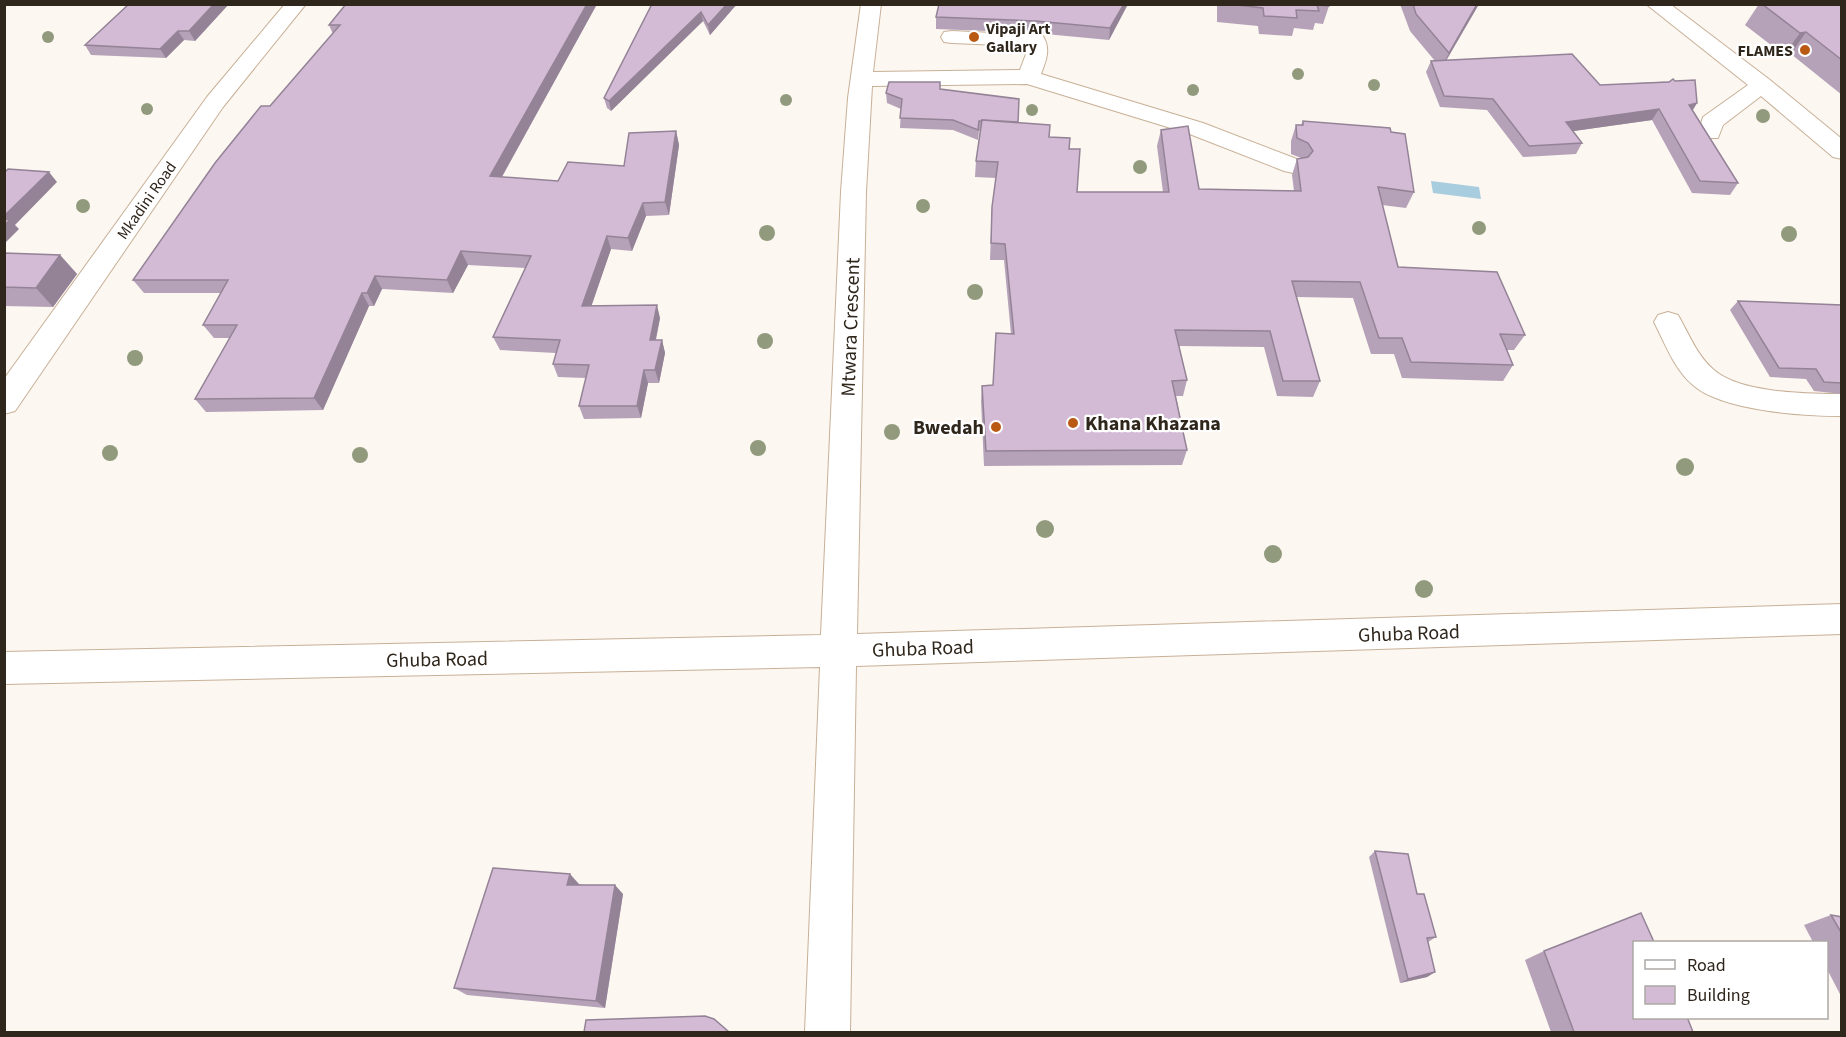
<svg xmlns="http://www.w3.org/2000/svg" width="1846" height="1037" font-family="'Source Sans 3',sans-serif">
<rect width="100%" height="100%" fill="#fcf7f1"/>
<polygon fill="#a7cdde" points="1431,181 1479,187 1481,199 1433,193"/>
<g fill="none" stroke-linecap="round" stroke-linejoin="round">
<g stroke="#c8b097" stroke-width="2">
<g id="minor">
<polygon points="285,4 306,4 223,107 15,411 4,414 4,379 207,97"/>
<path d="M861 4H881L873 72 1020 70 1026 54 1025 46 952 43 944 42 941 37 944 32 952 31 1035 35 1043 36C1051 49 1046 61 1041 74L1203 123 1302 161 1305 166 1302 171 1293 173 1284 171 1187 133 1027 84 872 86 866 192 857 634 1842 604V634L856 666 850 1032H805L820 667 4 684V652L821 635 841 192 848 98Z"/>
<polygon points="1646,4 1670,4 1770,80 1842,139 1842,159 1833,157 1761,96 1723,125 1718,138 1702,138 1698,133 1703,117 1748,85"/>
<path d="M1668 312 1678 315C1689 334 1697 356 1714 370 1740 393 1807 394 1842 394V416C1804 416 1722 411 1693 385 1674 369 1665 343 1654 322L1658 315Z"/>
</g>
</g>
<use href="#minor" fill="#fff" fill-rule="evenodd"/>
</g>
<g fill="#919a7d">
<circle cx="48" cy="37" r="6"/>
<circle cx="1298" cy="74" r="6"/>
<circle cx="1374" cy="85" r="6"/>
<circle cx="1193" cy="90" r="6"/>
<circle cx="786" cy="100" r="6"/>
<circle cx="147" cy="109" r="6"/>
<circle cx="1032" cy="110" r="6"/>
<circle cx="1763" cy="116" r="7"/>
<circle cx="1140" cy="167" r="7"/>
<circle cx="83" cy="206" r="7"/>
<circle cx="923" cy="206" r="7"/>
<circle cx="1479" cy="228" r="7"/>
<circle cx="767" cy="233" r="8"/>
<circle cx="1789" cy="234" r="8"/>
<circle cx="975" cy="292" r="8"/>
<circle cx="765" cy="341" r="8"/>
<circle cx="135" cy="358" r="8"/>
<circle cx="892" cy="432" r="8"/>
<circle cx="758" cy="448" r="8"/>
<circle cx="110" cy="453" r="8"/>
<circle cx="360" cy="455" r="8"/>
<circle cx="1685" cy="467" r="9"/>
<circle cx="1045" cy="529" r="9"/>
<circle cx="1273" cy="554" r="9"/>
<circle cx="1424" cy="589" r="9"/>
</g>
<g fill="#b5a1b8">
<polygon points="597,4 502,177 558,181 624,166 676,131 679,145 669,215 646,216 632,251 611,249 591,306 660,318 656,340 662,340 665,353 659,383 648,383 641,418 584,419 579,406 586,378 558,377 553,364 556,353 500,350 493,337 525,268 468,265 453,293 382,289 374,306 369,306 323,410 206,412 195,399 230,338 214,338 203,325 221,293 144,293 133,280 270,106 333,34 329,25"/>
<polygon points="652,4 737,4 710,35 703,21 611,111 607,108 604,98"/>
<polygon points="939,4 1128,4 1109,40 1035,33 936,29 936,17"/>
<polygon points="1217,4 1329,4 1329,6 1323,24 1315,23 1313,30 1294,28 1292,36 1259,34 1258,26 1217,22"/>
<polygon points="1400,4 1479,4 1446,61 1600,85 1675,81 1697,103 1693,110 1738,183 1730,195 1692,193 1652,120 1573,131 1582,143 1576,154 1523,157 1487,110 1440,107 1426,72 1431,61 1435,61 1410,31"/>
<polygon points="1759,4 1842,4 1842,95 1791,54 1784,55 1745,25"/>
<polygon points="228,5 195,41 184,40 166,58 91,55 85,45"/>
<polygon points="940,89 1049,137 1069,149 1077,192 1163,192 1157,146 1161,130 1199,189 1294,191 1292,175 1297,159 1301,158 1291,154 1291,141 1296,125 1301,125 1303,121 1391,132 1414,192 1406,208 1382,205 1398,267 1525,335 1514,350 1507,350 1513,365 1503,381 1402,378 1394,354 1371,354 1353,298 1296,297 1320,381 1313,397 1277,396 1264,347 1179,346 1187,380 1183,396 1176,396 1187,450 1182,465 984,466 981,401 982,386 993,385 1011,334 1004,260 990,260 992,207 996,178 975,177 976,161 980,131 979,131 978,140 953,130 900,128 901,109 887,103 886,93"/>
<polygon points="4,253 60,255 77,274 53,307 4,306"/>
<polygon points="1738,301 1842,305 1842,394 1814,391 1806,379 1770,377 1730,310"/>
<polygon points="1375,851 1417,894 1436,937 1428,942 1435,972 1427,977 1400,983 1369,857"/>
<polygon points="579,884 623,894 605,1008 467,995 454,988"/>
<polygon points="1831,915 1842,917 1842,998 1827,969 1827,942 1813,942 1804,925"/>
<polygon points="1544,951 1693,1032 1551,1032 1525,960"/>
</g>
<g fill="#948396">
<polygon points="214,4 227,4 228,5 195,41 189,31"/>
<polygon points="587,4 597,4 495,189 490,176"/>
<polygon points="727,4 737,4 710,35 708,25"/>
<polygon points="1124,4 1128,4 1109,40 1110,28"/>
<polygon points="1477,4 1479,4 1441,69 1449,53"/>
<polygon points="701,12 703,21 611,111 609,101"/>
<polygon points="178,31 184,40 166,58 160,49"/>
<polygon points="1806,32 1791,54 1784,55 1800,33"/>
<polygon points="1697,103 1690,114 1689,105"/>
<polygon points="1659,109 1652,120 1560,133 1566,122"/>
<polygon points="676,131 679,145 669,215 665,202"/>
<polygon points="49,172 57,182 15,225 19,229 4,244 4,216"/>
<polygon points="643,203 646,216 632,251 628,238"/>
<polygon points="607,236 611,249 587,319 582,306"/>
<polygon points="461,251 468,265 453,293 447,280"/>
<polygon points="60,255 77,274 53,307 36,288"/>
<polygon points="375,276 382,289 374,306 367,293"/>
<polygon points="362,293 369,306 323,410 314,398"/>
<polygon points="657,305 660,318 653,352 650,340"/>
<polygon points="662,340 665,353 659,383 655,370"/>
<polygon points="644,370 648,383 641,418 637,406"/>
<polygon points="570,874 579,884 577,894 567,885"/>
<polygon points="615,885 623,894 605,1008 596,1001"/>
<polygon points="1435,972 1427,977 1400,983 1408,979"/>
</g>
<g fill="#d3bbd6" stroke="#948396" stroke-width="1.5">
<polygon points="129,4 214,4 189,31 178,31 160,49 85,45"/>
<polygon points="346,4 587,4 490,176 558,181 568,162 624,166 629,133 676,131 665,202 643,203 628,238 607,236 582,306 657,305 650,340 662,340 655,370 644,370 637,406 579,406 589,365 553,364 560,340 493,337 531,256 461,251 447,280 375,276 367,293 362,293 314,398 195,399 237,325 203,325 228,280 133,280 215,163 261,106 270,106 340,25 329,25"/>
<polygon points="652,4 727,4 708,25 701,12 609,101 604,98"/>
<polygon points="939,4 1124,4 1110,28 1036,21 936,17"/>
<polygon points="1229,4 1329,4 1329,6 1317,5 1319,11 1296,10 1297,18 1264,16 1263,8"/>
<polygon points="1413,4 1477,4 1449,53 1416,14"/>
<polygon points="1762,4 1842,4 1842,60 1806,32 1800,33"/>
<polygon points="1572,54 1600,85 1669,82 1673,79 1675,81 1695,80 1697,103 1689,105 1738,183 1700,181 1659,109 1566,122 1582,143 1529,146 1493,99 1444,96 1431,61"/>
<polygon points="889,82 940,82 940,89 1019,99 1018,122 982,120 982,121 979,121 978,130 953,120 900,118 902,99 886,93"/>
<polygon points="982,120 1050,125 1049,137 1070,138 1069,149 1080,149 1077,192 1169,192 1161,130 1188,126 1199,189 1301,191 1297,159 1308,157 1313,151 1308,143 1297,138 1296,125 1303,125 1303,121 1390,128 1391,132 1405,134 1414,192 1378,187 1398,267 1497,272 1525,335 1500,334 1513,365 1411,362 1402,338 1379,338 1360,282 1292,281 1320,381 1283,381 1270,331 1175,330 1187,380 1172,381 1187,450 986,451 982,386 993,385 996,333 1014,334 1005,244 991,243 992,207 998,162 976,161"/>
<polygon points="8,169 49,172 4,216 4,173"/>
<polygon points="4,219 10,220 4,225"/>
<polygon points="4,253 60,255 36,288 4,287"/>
<polygon points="1738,301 1842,305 1842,383 1824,382 1816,369 1779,368"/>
<polygon points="1375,851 1408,854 1417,894 1424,894 1436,937 1427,938 1435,972 1408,979"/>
<polygon points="493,868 570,874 567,885 615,885 596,1001 454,988"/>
<polygon points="1641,913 1654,942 1635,942 1635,1017 1687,1017 1693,1032 1574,1032 1544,951"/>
<polygon points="1831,915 1842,917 1842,934"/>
<polygon points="705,1016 714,1019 729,1032 584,1032 586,1020"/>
</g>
<g fill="#b95914" stroke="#fff" stroke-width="2">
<circle cx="974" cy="37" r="6"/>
<circle cx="1805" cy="50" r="6"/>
<circle cx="1073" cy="423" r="6"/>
<circle cx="996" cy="427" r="6"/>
</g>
<g text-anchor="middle" stroke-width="4.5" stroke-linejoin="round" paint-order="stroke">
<g font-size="16" font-weight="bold" fill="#2f261c" stroke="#fff" text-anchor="start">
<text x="986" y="34">Vipaji Art<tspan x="986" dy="18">Gallary</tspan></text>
<text x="1793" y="56" text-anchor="end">FLAMES</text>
</g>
<g font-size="16" fill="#2f261c" stroke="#fff">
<text transform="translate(146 200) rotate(-55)" y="6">Mkadini Road</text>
</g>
<g font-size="20" fill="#2f261c" stroke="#fff">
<text transform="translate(850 327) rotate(-88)" y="7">Mtwara Crescent</text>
<text transform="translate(1409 633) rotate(-2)" y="7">Ghuba Road</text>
<text transform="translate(923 648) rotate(-2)" y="7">Ghuba Road</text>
<text transform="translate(437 659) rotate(-1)" y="7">Ghuba Road</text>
</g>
<g font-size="20" font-weight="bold" fill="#2f261c" stroke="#fff" text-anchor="start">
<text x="1085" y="430">Khana Khazana</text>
<text x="984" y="434" text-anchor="end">Bwedah</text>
</g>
</g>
<rect width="1846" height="1037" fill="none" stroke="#2f261c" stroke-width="12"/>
<rect x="1633" y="941" width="195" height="78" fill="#ffffff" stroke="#aca8a4" stroke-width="1.5"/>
<rect x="1645" y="960" width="30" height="9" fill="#ffffff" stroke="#aca8a4" stroke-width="1.5"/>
<text x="1687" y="971" font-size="18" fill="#2f261c">Road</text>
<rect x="1645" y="986" width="30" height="18" fill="#d3bbd6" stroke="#aca8a4" stroke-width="1.5"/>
<text x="1687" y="1001" font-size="18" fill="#2f261c">Building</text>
</svg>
